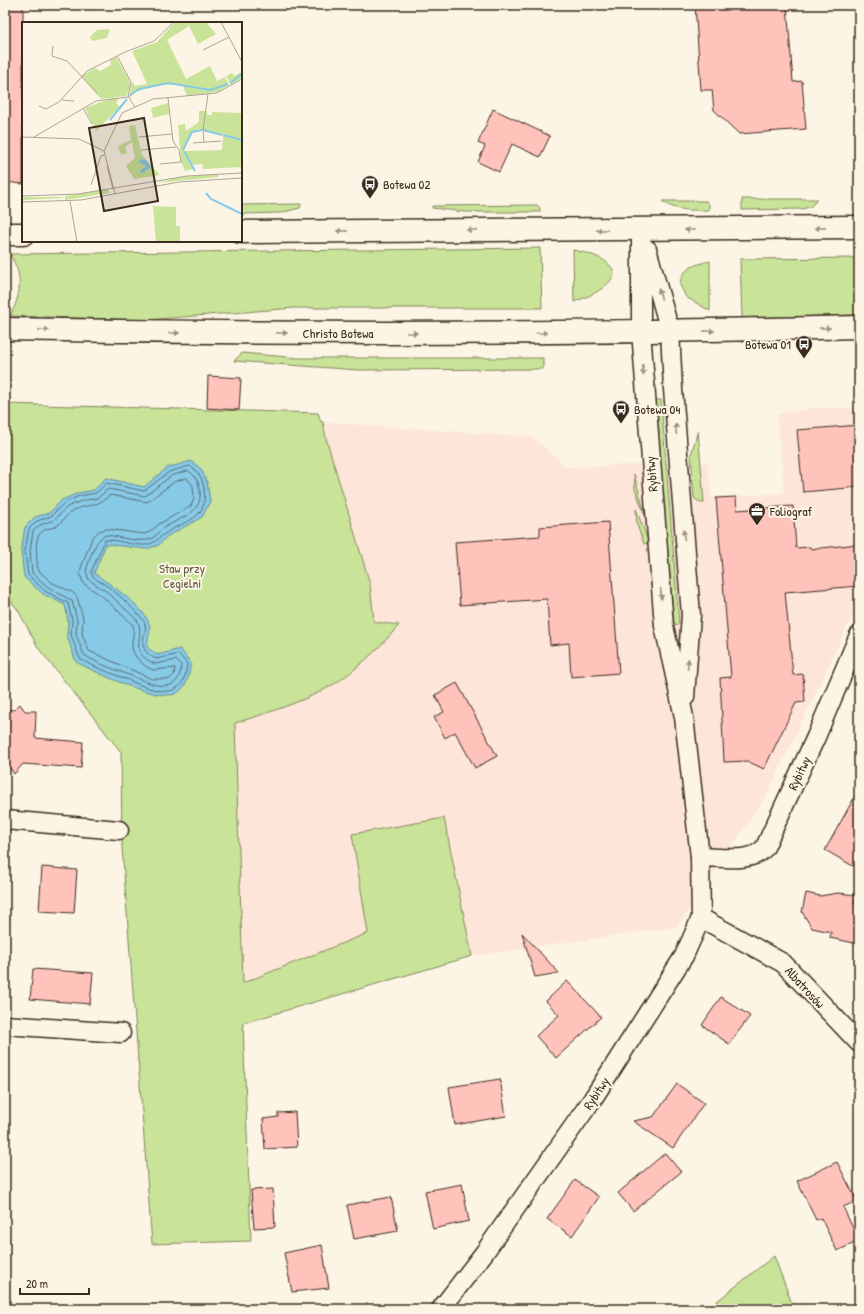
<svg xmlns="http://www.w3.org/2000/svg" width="864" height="1314" font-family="'Patrick Hand',sans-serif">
<rect width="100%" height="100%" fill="#fcf5e5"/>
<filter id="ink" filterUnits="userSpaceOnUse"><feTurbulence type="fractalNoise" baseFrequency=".025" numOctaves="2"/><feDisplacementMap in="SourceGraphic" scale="8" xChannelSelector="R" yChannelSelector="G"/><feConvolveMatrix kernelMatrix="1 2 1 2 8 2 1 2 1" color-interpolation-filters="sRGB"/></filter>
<g filter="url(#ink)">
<polygon fill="#fde6d9" points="812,408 859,408 859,602 768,793 677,927 472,956 444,818 368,933 243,983 235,723 272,711 310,696 398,624 360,621 323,422 533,437 566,467 708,462 711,498 784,493 777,414"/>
<g fill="#c9e399" stroke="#82865c">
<polygon points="742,199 818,199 810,207 801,209 742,210"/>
<path d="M662 201H706L709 205V210C692 210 676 212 662 201Z"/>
<polygon points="301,204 300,208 280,213 241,214 241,205"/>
<polygon points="537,205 540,208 540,212 465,212 432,208 432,206"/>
<path d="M540 248 542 308H294L146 320 10 316C21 295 24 276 10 255L11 254Z"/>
<path d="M573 250C585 252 613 259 614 274 610 288 587 297 574 302Z"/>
<polygon points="859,258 859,315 742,318 740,259"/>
<path d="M710 261V311L686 297 680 285C680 269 696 264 710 261Z"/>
<polygon points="242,353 298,358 543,358 543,369 358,370 234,361"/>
<polygon points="655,400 661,400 679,623 677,625 674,623"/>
<path d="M5 404 318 413 321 422H323L326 438 370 584 374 622 399 625C383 644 364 663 343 678 316 698 268 713 235 723L243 983 368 933 352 834 444 818 472 956 243 1023 251 1241 152 1244 122 847 121 752 39 649 18 610 5 594Z"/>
<polygon points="698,430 704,503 701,503 694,498 691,455"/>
<polygon points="634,474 647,521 635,489"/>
<polygon points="636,509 649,543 644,544 637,525"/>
<polygon points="774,1256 794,1309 707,1309"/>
</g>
<path fill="#87cae8" stroke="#698a97" d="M191 461 201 469 207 482 210 502 202 517 166 537 159 545 146 549 106 544 94 573C109 584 149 609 150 628 150 634 147 641 147 647L157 655 180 649 191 663C189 674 188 686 177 693 158 703 96 672 76 662L67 636 68 621 65 605 43 594 24 577 21 551 25 527 35 517 49 513 62 500 78 493 94 490 106 478 144 487 167 468Z"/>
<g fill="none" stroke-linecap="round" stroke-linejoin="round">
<g stroke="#596a6f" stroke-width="1">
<path d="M190 466C198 471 203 479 204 489 208 520 187 519 166 533 158 538 155 544 145 545 131 546 118 539 105 540L91 572C92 578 99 581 104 584 117 592 130 606 141 617 155 632 129 645 156 659L179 654 187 664C184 705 153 690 128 680 112 673 95 668 80 659L71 635 72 620 68 603 45 591 28 575 25 551 29 529 37 521 51 516 64 503 79 496 96 493 107 483 144 491 169 472Z"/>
<path d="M188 471C193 473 197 479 199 485 206 515 181 516 162 529 159 531 156 536 153 538 140 544 121 537 107 535 95 537 89 561 86 571L89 580 106 591 138 621C145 641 127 651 155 664L176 660 181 665C180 700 148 682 129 675 114 669 98 664 84 655L76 635 77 620 72 601 48 587 32 573 30 551 33 531 40 525 54 520 67 507 81 501 98 498 108 489 145 496 171 476Z"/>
<path d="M187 478 193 486 194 499 191 506 159 524 150 532 144 534 107 529 99 531 92 538 81 568 80 575 84 584 102 596 133 625C135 631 132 637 132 644 131 655 143 666 153 670L175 668 174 675 170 679H152L89 651 82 634 83 618 77 597 72 592 51 582 38 570C37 560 33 536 43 531 47 528 53 528 57 526 62 522 66 516 71 512 85 503 95 509 110 495L147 502 174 482Z"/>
</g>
</g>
<g fill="#ffc3bc" stroke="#3b2a1e">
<polygon points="5,5 23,5 23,184 5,182"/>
<polygon points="695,5 787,5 793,82 802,81 806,129 739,134 714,110 712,90 701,90"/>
<polygon points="493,109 550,136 540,157 512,144 499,172 478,162 485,146 478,143"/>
<polygon points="208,376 241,378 239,410 207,408"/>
<polygon points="859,425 859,487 803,492 797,430"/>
<polygon points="736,497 737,510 793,506 796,548 810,547 811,549 859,544 859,586 785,592 793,675 803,674 805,702 796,703 764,769 747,761 724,762 720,678 731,677 716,498"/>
<polygon points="608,522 619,673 571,677 569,643 550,645 547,599 460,605 455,542 540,536 540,527"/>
<polygon points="457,683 497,756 475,768 455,732 445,738 434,717 444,712 435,695"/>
<polygon points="20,704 25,711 36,711 35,738 83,742 81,768 23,764 14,774 5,760 5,709 14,710"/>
<polygon points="859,789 859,855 853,866 825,850"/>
<polygon points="42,867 77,870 74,913 39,911"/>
<polygon points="806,893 820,896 838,893 856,895 854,904 859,906 859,944 830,938 831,932 812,928 802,912"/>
<polygon points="522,933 559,973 535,977"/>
<polygon points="33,969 93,973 90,1004 30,999"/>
<polygon points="567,981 601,1017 556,1058 536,1036 559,1015 546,1001"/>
<polygon points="721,997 750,1016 729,1044 702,1025"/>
<polygon points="500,1079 506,1116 455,1125 449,1087"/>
<polygon points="677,1084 704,1103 673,1148 633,1121 653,1117"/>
<polygon points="295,1112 297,1147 265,1149 263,1119 278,1117 278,1113"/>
<polygon points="665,1153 681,1172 633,1211 618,1193"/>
<polygon points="837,1162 857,1201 843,1207 859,1241 837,1251 821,1218 816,1220 797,1181"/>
<polygon points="575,1180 599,1197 572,1236 547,1219"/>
<polygon points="462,1184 469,1221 433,1229 425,1191"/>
<polygon points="273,1189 275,1227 254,1228 251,1190"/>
<polygon points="391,1197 398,1231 354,1239 347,1205"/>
<polygon points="322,1245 329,1288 292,1292 284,1253"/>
</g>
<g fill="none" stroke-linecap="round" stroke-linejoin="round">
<g stroke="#3b2a1e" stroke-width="21">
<g id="street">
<polyline points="647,249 670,331 673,389 691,615 685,697"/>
<polyline points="5,820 119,830"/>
<path d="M700 857C719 857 753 864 765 847L816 737 859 635"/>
<polyline points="701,918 783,963 859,1043"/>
<polyline points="5,1025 121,1033"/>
<polyline points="441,1309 484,1253 592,1100 684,956 701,918 700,857 684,717 664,626 641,331 641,229"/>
</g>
</g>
<g stroke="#3b2a1e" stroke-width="25">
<g id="primary">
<polyline points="241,232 859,227"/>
<polyline points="5,234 23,234"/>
<path d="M5 329C290 335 574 334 859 327"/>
</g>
</g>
<use href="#street" stroke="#fcf5e5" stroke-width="18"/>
<use href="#primary" stroke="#fcf5e5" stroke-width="22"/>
</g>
<defs><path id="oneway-solid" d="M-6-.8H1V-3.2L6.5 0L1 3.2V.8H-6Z"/></defs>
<g fill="#9c9082">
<use href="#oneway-solid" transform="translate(820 228) rotate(179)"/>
<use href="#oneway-solid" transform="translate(472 230) rotate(180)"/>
<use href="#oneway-solid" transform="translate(602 230) rotate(179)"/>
<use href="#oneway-solid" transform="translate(690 230) rotate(-180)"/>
<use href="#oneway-solid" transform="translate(342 231) rotate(179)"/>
<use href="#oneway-solid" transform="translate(660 294) rotate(-106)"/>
<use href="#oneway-solid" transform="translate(825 328) rotate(-1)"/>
<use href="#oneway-solid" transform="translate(44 330) rotate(1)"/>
<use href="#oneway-solid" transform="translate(709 331) rotate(-1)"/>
<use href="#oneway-solid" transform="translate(174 333)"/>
<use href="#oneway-solid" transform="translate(282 333)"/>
<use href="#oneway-solid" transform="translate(412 333)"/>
<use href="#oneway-solid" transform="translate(542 333)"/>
<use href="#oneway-solid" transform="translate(643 370) rotate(87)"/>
<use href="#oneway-solid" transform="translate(676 429) rotate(-94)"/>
<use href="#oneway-solid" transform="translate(684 535) rotate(-95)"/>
<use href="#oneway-solid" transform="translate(661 594) rotate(86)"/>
<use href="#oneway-solid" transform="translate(688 664) rotate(-86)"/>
</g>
</g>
<defs>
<g id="bus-pin" transform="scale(0.9)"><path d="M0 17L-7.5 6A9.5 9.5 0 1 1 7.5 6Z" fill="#3b2a1e" stroke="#fcf5e5"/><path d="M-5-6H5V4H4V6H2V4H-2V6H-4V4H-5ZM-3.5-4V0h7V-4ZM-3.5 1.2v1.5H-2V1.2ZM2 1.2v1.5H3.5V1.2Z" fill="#fff"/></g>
<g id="office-pin" transform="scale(0.9)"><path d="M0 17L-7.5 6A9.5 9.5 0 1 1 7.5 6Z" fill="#3b2a1e" stroke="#fcf5e5"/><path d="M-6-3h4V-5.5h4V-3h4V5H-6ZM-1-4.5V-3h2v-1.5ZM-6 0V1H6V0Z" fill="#fff"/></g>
</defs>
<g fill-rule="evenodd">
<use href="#bus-pin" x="370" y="184"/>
<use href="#bus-pin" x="804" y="344"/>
<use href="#bus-pin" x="621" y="409"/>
<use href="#office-pin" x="757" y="511"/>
</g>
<g text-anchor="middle" stroke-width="4" stroke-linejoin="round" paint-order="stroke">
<g font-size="13" fill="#3b2a1e" stroke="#fcf5e5" text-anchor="start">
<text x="383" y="189">Botewa 02</text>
<text x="791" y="349" text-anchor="end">Botewa 01</text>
<text x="634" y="414">Botewa 04</text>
<text x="770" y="516">Foliograf</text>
</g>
<g font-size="13" fill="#3b2a1e" stroke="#fcf5e5">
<text x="338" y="338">Christo Botewa</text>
<text transform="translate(651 474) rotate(-95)" y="5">Rybitwy</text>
<text transform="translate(799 773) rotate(-65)" y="5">Rybitwy</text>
<text transform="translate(805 987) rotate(47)" y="5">Albatrosów</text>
<text transform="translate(596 1093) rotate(-57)" y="5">Rybitwy</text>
</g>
<g font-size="13" fill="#5e583d" stroke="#fcf5e5">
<text x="182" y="573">Staw przy<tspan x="182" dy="15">Cegielni</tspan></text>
</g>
</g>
<g transform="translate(22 22)">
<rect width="220" height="220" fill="#fcf5e5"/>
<path d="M153 0H184L194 12 176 22 167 4 145 18 164 57 188 44 195 59 203 55 207 63 196 70 165 74 161 64 140 62 113 70 107 76 110 59 113 64 125 62 110 29 135 20ZM88 7 85 16 70 19 68 15 75 8ZM94 35 107 58 108 65 104 74 79 77 59 54 73 46 78 49 89 43 88 38ZM220 50V56L209 63 204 54 210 51 212 54ZM90 76H97L94 81 98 85 74 109 63 86ZM146 81 147 92 131 96 129 86ZM177 89H185V93H190V90L220 91V118L177 107 170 109 161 127 171 147 163 149 159 140 156 103 163 102 164 109 177 100ZM113 103 120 133 138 153 112 157 104 144 113 136 110 120 103 125 105 131 99 133 96 124 109 118 107 104ZM201 114 220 119V145L181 147 180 142 170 143 163 129 200 128ZM196 152V155L134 161 159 155ZM86 167 87 171 43 178V174ZM2 175H40L42 176 1 178ZM131 184 154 185V204H158V220H134Z" fill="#c9e399"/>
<path d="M118 137 124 138 129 145 119 152 118 149 124 144 117 140Z" fill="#87cae8"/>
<path fill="none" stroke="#87cae8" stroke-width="2" d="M208 61 220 52M107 74 117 67 147 61 188 68 206 62M88 98 105 77M181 108 200 113M201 113 220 118M161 128 170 110 180 108M162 129 173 149M184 171 189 177 220 192"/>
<path fill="none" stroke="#afa495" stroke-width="1" d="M199 0 220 40M31 24 30 34 45 39 75 71M181 28 207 15M95 34 109 60 106 74 113 85M40 78 52 79M17 84 24 87 37 80 65 49 103 30 132 19 152 0M61 86 70 102M0 115 57 117 82 129M12 115 74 79 106 75M117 115 150 112M182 120 181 108 186 72M171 121 199 119M119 128 154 125M138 142 159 140 157 128 151 119 146 76M85 144 91 167M69 163 79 134 82 133M93 172 82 129 100 91 131 77 195 71 220 57M0 174 56 172 165 154 220 151M48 179 55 220M0 180 59 178 157 160 220 156"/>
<path fill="#3b2a1e" fill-opacity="0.15" stroke="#3b2a1e" stroke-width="2" d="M122 96 136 179 82 189 67 106Z"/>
<rect width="220" height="220" fill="none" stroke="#3b2a1e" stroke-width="2"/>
</g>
<rect width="864" height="1314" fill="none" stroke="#fcf5e5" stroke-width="20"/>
<rect x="10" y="10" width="844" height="1294" fill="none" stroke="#3b2a1e" stroke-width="1.5" filter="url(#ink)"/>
<path d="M20 1288v6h69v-6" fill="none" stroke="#3b2a1e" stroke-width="2"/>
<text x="26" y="1288" font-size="12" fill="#3b2a1e" stroke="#fcf5e5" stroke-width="3" paint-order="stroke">20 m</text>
</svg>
